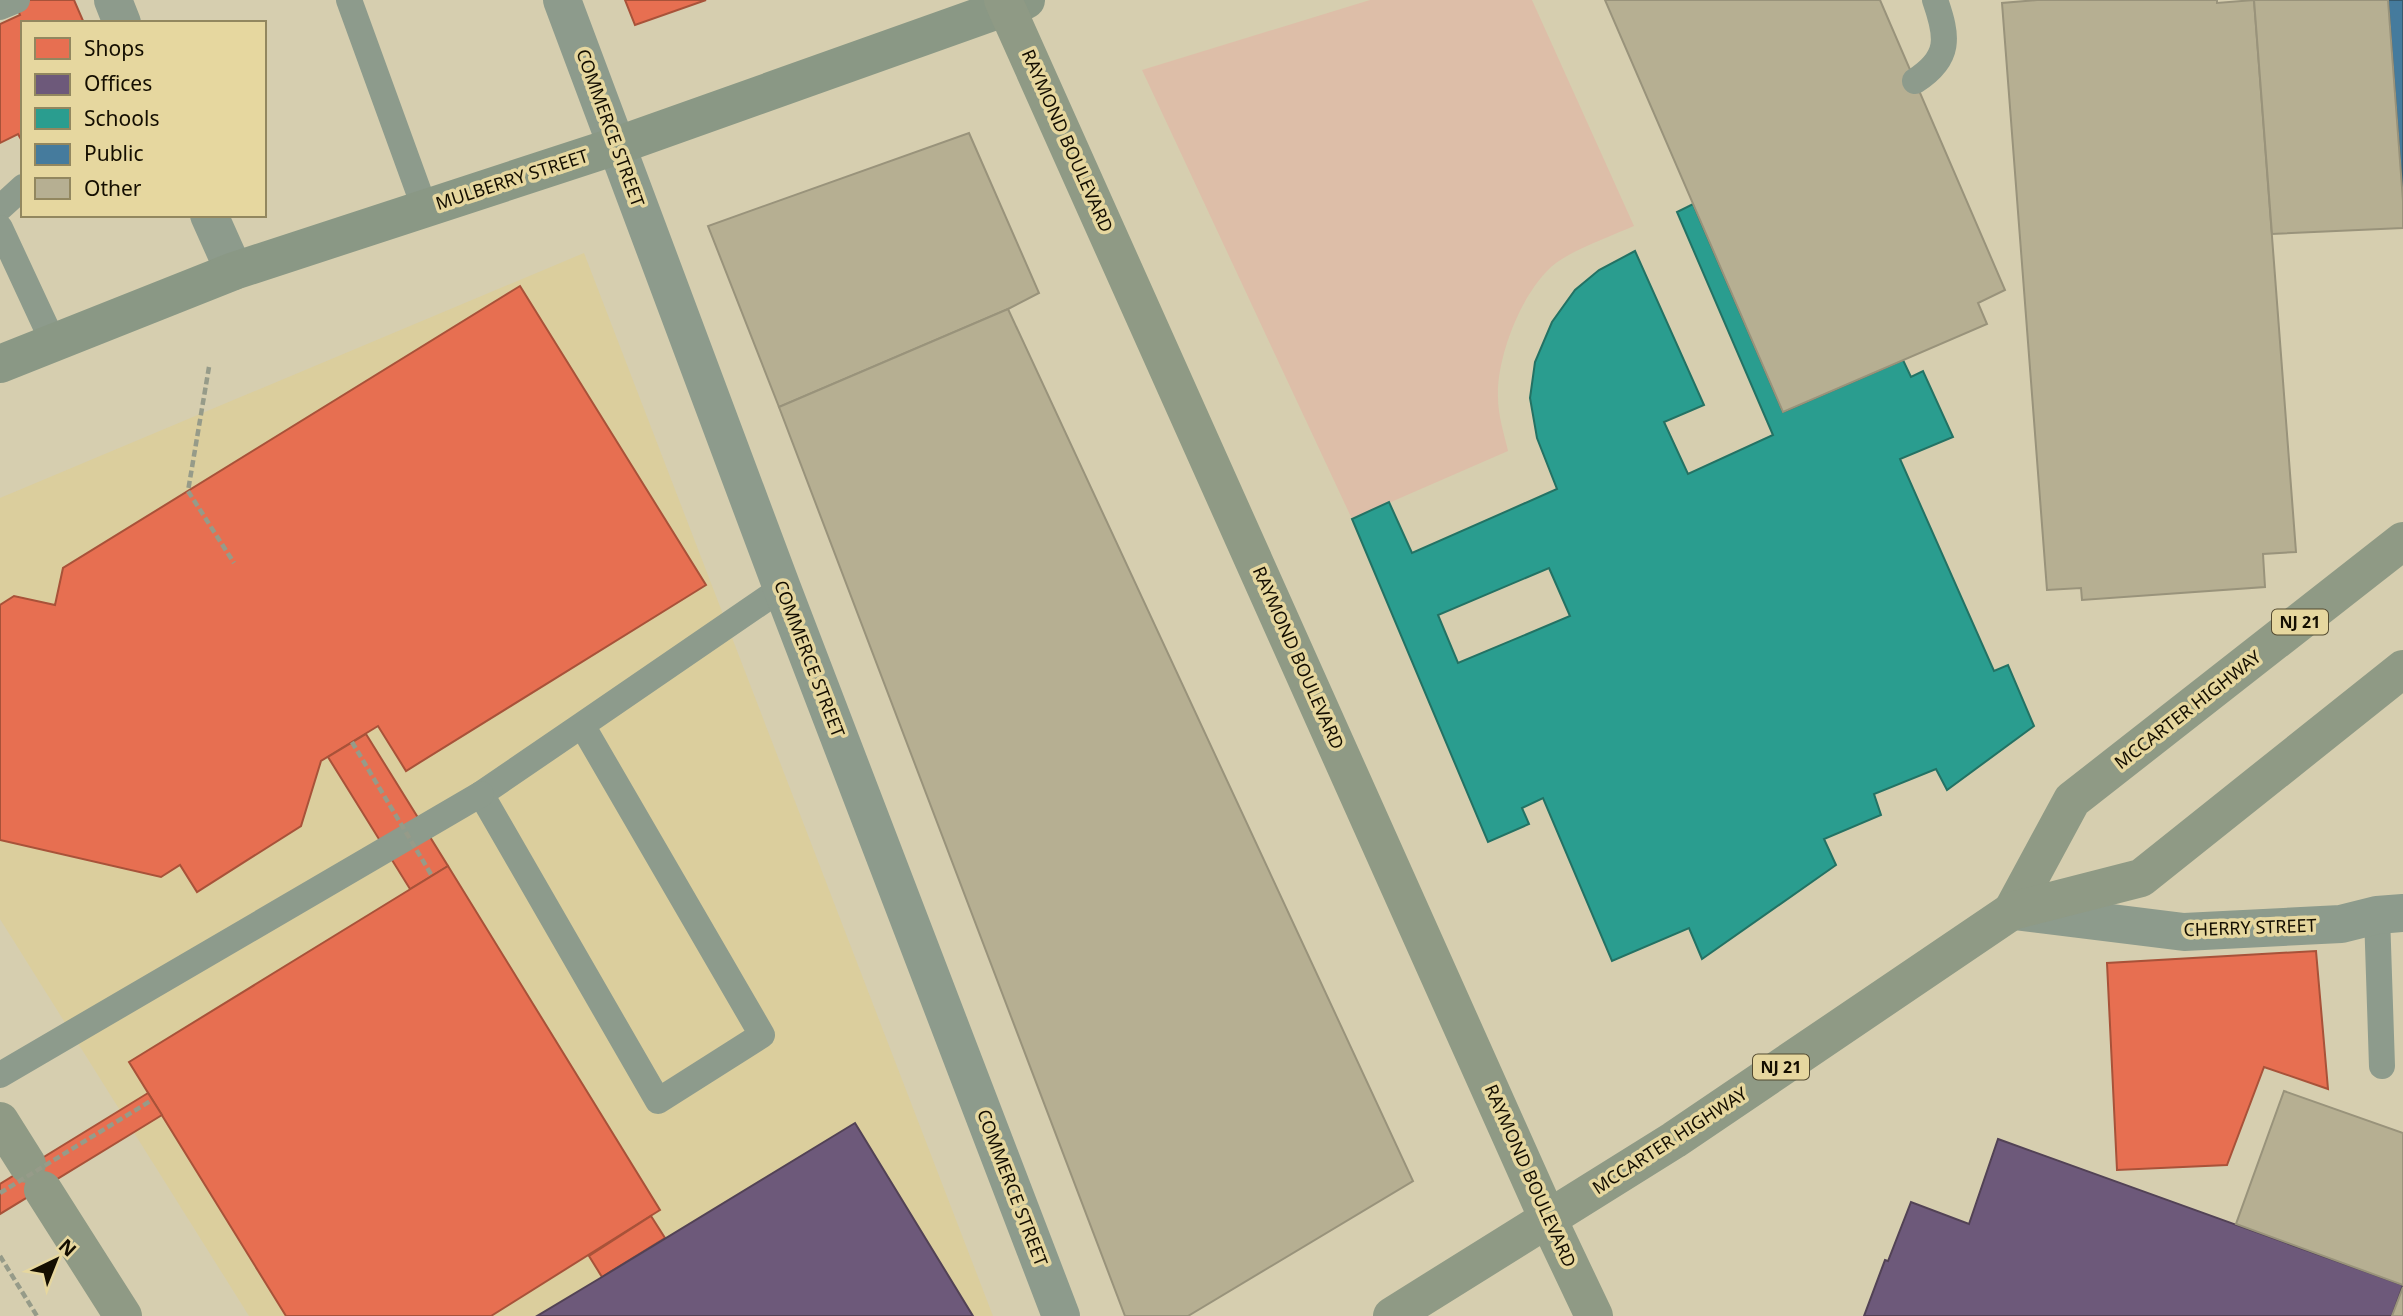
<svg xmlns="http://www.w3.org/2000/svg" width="2403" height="1316" font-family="'Noto Sans',sans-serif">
<rect width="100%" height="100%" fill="#d6ceaf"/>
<polygon fill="#dbce9d" points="584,253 993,1316 249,1316 0,919 0,498"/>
<path fill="#ddbea8" d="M1370 0H1532L1634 226C1611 236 1575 249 1556 263 1523 288 1496 357 1498 398 1498 415 1504 434 1508 451L1352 519 1142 70Z"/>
<g fill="#e76f51" stroke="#a85239" stroke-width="2">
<polygon points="14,0 74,0 84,23 23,23 23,143 18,134 0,143 0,24 20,15"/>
<polygon points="625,0 706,0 635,25"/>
<polygon points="520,286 706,585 406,771 378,726 321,761 301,826 197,892 180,865 161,877 0,840 0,605 14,596 55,605 63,568"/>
<polygon points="366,734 448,866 410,889 328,757"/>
<polygon points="448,866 660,1210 491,1316 286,1316 129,1062"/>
<polygon points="2316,951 2328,1089 2264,1067 2227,1165 2117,1170 2107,963"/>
<polygon points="148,1093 162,1115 0,1214 0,1184"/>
<polygon points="651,1216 665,1238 602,1277 589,1256"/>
</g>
<g fill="#6d597a" stroke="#524255" stroke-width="2">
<polygon points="855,1123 973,1316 537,1316 602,1277"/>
<polygon points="1998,1139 2403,1285 2392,1316 1864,1316 1885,1260 1888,1261 1911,1202 1969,1224"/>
</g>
<path fill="#2a9d8f" stroke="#237264" stroke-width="2" fill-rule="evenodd" d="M1693 204 1783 412 1903 360 1911 377 1923 371 1953 437 1900 459 1994 671 2008 665 2034 726 1947 790 1936 769 1874 794 1881 815 1824 839 1836 865 1702 959 1689 928 1612 961 1543 798 1522 808 1529 824 1488 842 1352 519 1389 502 1412 553 1557 489 1537 438 1530 398 1535 362 1552 322 1575 290 1599 270 1635 251 1704 405 1664 422 1688 474 1773 435 1677 212ZM1549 568 1570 616 1458 663 1438 615Z"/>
<polygon fill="#457b9d" stroke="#365a6e" stroke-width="2" points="2388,0 2403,0 2403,201"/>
<g fill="#b6af92" stroke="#99937b" stroke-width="2">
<polygon points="1605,0 1880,0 2005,290 1978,303 1987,324 1783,412"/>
<polygon points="2037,0 2217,0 2217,3 2254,0 2296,552 2263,554 2265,587 2082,600 2081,588 2047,590 2002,3"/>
<polygon points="2254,0 2388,0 2403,201 2403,228 2272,234"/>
<polygon points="969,133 1039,293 1008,309 779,407 708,226"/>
<polygon points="1008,309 1413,1181 1188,1316 1125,1316 779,407"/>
<polygon points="2284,1091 2403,1133 2403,1285 2236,1224"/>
<polygon points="2403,1287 2403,1316 2392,1316"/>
</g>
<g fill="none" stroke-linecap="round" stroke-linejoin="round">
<g stroke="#969b89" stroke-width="4.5" stroke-dasharray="7 3.5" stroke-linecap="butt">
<polyline points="209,367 188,491 234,563"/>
<polyline points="0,1256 37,1316"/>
</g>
<g stroke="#8d9b8c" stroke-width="26">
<polyline points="349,0 425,209"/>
<polyline points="0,7 17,0"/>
<path d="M1915 81C1951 58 1948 37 1935 0"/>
<polyline points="0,208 23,187"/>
<polyline points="0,228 53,342"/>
<polyline points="582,725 481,794 658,1101 762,1035 582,725 782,588"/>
<polyline points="2377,915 2382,1066"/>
<polyline points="0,1075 481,794"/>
</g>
<g stroke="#8d9b8c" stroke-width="38">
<polyline points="113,0 122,23"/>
<polyline points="562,0 782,588 1061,1316"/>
<polyline points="209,215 234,271"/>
<polyline points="2014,911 2184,932 2341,924 2377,915 2403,913"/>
</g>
<polyline stroke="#8a9885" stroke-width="38" points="0,364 234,271 616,146 1026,0"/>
<g stroke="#8f9a85" stroke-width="38">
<polyline points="1003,0 1548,1219 1594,1316"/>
<polyline points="2012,911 2072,800 2403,541"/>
<polyline points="0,1121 27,1164"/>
<polyline points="43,1190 123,1316"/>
<polyline points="1392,1316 1674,1140 2012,911 2141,878 2403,669"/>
</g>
<g stroke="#969b89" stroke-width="4.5" stroke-dasharray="7 3.5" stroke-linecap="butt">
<polyline points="352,742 432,876"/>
<polyline points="0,1193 152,1100"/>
</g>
</g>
<g text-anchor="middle" stroke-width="7" stroke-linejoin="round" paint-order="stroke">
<g fill="#e6d79f" stroke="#534a30" stroke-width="2">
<rect x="2272" y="609.5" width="56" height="25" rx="5"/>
<rect x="1753" y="1054.5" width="56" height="25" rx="5"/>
</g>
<g font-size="16" font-weight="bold" fill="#140e00">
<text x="2300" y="628">NJ 21</text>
<text x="1781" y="1073">NJ 21</text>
</g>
<g font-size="18" fill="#140e00" stroke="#e6d79f">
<text transform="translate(610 128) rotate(70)" y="6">COMMERCE STREET</text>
<text transform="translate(1067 141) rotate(66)" y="6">RAYMOND BOULEVARD</text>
<text transform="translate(512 180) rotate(-18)" y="6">MULBERRY STREET</text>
<text transform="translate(1298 658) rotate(66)" y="6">RAYMOND BOULEVARD</text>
<text transform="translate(809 659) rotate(69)" y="6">COMMERCE STREET</text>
<text transform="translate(2188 710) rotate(-38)" y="6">MCCARTER HIGHWAY</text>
<text transform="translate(2250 928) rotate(-2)" y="6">CHERRY STREET</text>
<text transform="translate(1670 1141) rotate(-33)" y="6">MCCARTER HIGHWAY</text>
<text transform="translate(1530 1176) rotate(66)" y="6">RAYMOND BOULEVARD</text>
<text transform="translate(1012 1188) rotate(69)" y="6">COMMERCE STREET</text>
</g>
</g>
<rect x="21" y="21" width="245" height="196" fill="#e6d79f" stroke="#92875f" stroke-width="2"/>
<rect x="35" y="38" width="35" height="21" fill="#e76f51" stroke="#92875f" stroke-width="2"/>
<text x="84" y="56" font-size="21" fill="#140e00">Shops</text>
<rect x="35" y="74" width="35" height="21" fill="#6d597a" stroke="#92875f" stroke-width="2"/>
<text x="84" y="91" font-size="21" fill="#140e00">Offices</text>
<rect x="35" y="108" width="35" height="21" fill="#2a9d8f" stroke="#92875f" stroke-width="2"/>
<text x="84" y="126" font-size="21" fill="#140e00">Schools</text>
<rect x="35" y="144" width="35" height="21" fill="#457b9d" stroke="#92875f" stroke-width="2"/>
<text x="84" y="161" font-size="21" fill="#140e00">Public</text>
<rect x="35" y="178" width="35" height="21" fill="#b6af92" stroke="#92875f" stroke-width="2"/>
<text x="84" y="196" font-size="21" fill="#140e00">Other</text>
<g transform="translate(56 1260) rotate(43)" stroke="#e6d79f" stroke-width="5" paint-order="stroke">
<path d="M0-5L12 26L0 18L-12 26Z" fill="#140e00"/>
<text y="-10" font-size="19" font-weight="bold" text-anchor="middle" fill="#140e00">N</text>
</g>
</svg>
